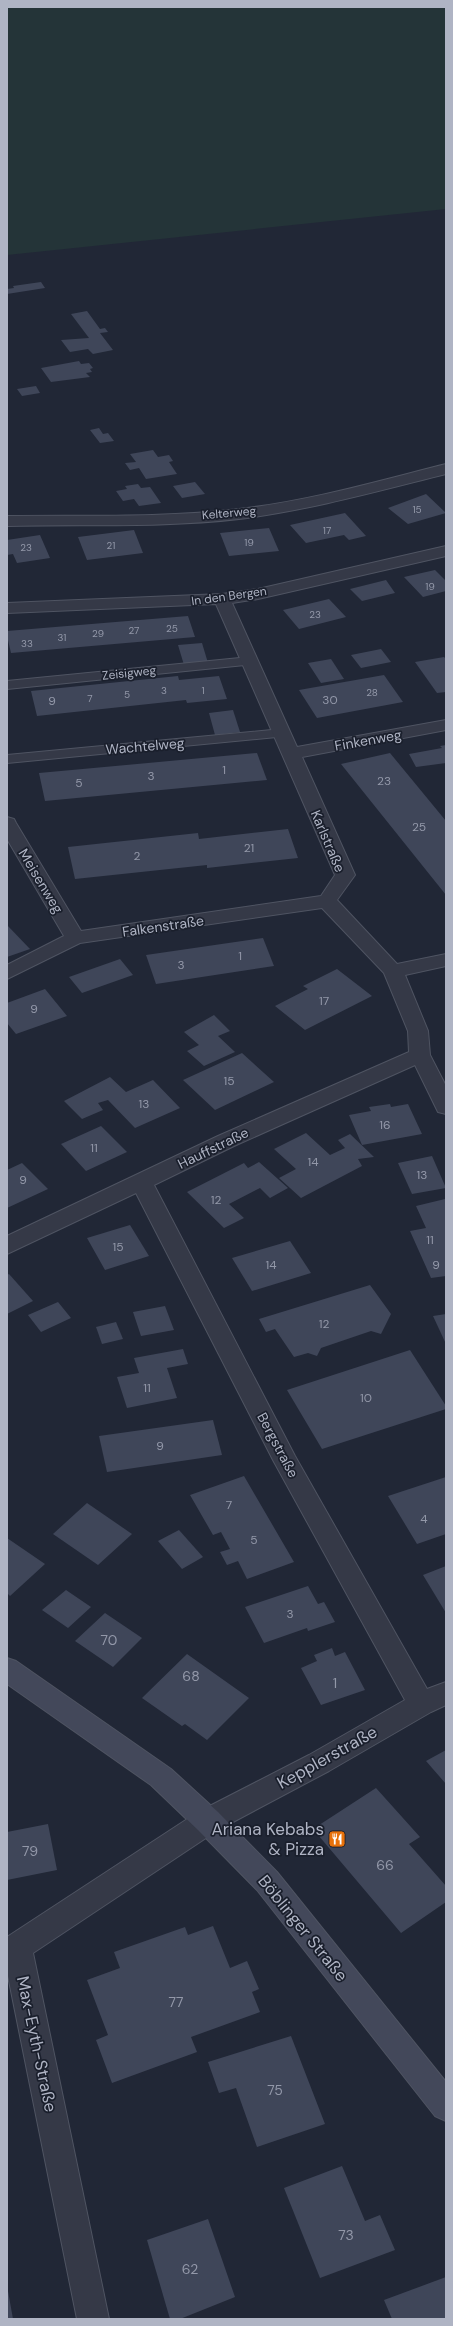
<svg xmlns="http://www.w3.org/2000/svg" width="453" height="2326" font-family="'DM Sans',sans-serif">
<rect width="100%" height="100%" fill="#212736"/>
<polygon fill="#243438" points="7,7 446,7 446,209 7,255"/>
<g fill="#3f4659">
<polygon points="41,282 45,288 7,294 7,289 14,288 13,286"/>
<polygon points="87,311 100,329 105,328 108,332 100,333 113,350 93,354 88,349 70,352 61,340 89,338 71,314"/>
<polygon points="79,361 81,364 89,363 93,368 90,369 92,372 86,373 90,377 51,382 41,368"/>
<polygon points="36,386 40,393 22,396 17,389"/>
<polygon points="99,428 103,434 108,433 114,441 100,443 90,430"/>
<polygon points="153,450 158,457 169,455 173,461 169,462 177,474 146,479 139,468 130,470 125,463 136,462 130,454"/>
<polygon points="195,482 205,494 182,498 173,486"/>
<polygon points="138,484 141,488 150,487 161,503 139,506 134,499 123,501 116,491 127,489 125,486"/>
<polygon points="426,494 446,513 408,524 388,508"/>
<polygon points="345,513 366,536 349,540 344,535 306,543 290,525"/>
<polygon points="269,528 279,551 229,556 220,533"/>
<polygon points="134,530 143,553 87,560 78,537"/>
<polygon points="40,535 50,558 17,563 13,554 7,555 7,540"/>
<polygon points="435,570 446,581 446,591 423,597 404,577"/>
<polygon points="386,580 395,593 362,601 350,589"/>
<polygon points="329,599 346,617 299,629 283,610"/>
<polygon points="188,616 195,637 11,653 7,636 7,631"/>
<polygon points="202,643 208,663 184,665 178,645"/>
<polygon points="381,649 391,662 361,668 351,655"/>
<polygon points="444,657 446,659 446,692 437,693 415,662"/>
<polygon points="331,659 344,679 321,683 308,663"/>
<polygon points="384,675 403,702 317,718 299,690"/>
<polygon points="178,676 179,680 219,676 227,699 187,703 186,700 37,716 31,691"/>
<polygon points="233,710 240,732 215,735 209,713"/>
<polygon points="446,745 446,763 416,767 409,754 442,748 440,746"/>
<polygon points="257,753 267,780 45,801 39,773"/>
<polygon points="390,753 446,821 446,895 341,764"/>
<polygon points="288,829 298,858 207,868 207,865 75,879 68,847 198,833 199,839"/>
<polygon points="7,925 30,949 7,957"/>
<polygon points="263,938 274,966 156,984 146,955"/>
<polygon points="120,959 133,975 82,993 69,977"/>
<polygon points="337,969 372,996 305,1030 275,1006 308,989 303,986"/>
<polygon points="45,989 67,1016 16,1034 7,1023 7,1003"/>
<polygon points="214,1015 230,1031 218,1036 235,1052 204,1066 187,1051 199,1045 184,1032"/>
<polygon points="242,1053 274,1082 215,1110 183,1080"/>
<polygon points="110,1077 126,1092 153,1080 180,1108 135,1128 108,1100 98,1103 103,1110 82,1119 64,1101"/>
<polygon points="390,1104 391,1107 408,1104 422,1134 362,1145 349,1115 371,1111 369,1107"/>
<polygon points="101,1126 127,1152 86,1171 61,1144"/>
<polygon points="306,1133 330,1155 345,1148 338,1140 350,1134 374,1157 358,1159 362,1166 301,1198 279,1178 296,1169 274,1149"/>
<polygon points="432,1156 446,1188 412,1194 398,1163"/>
<polygon points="259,1162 288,1188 270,1198 260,1188 229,1204 244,1218 224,1228 187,1192 244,1163 248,1168"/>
<polygon points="22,1163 48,1189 7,1208 7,1170"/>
<polygon points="445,1199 446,1276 431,1278 410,1231 426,1228 416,1206"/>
<polygon points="130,1225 149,1256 105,1270 87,1238"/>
<polygon points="290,1241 311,1273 252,1291 232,1258"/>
<polygon points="9,1274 33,1301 7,1314 7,1275"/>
<polygon points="370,1285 391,1314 381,1334 371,1331 321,1348 317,1356 308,1353 294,1357 275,1329 266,1332 259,1319"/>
<polygon points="58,1302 71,1318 41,1332 28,1315"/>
<polygon points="165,1306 174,1330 141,1336 133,1312"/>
<polygon points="446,1314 446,1344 433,1316"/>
<polygon points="116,1322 123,1339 102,1344 96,1327"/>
<polygon points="183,1349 188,1364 167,1368 177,1398 127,1408 117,1377 139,1373 134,1358"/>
<polygon points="410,1350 446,1406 446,1409 322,1449 287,1390"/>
<polygon points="213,1420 222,1455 107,1472 99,1436"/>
<polygon points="244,1476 294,1562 247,1579 238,1561 227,1565 220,1552 230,1549 221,1532 213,1535 190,1495"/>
<polygon points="446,1477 446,1534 417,1544 388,1496"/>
<polygon points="87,1503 132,1534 98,1565 53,1534"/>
<polygon points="179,1530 203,1557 182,1569 158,1541"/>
<polygon points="7,1538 45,1564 10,1596 7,1593"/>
<polygon points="446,1566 446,1613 423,1575"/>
<polygon points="308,1586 318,1604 324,1602 335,1622 308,1631 307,1628 264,1643 245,1607"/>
<polygon points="66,1590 91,1607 68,1628 42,1610"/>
<polygon points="105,1613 142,1638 113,1667 75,1641"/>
<polygon points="332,1648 335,1656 345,1652 365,1690 321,1705 301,1668 317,1661 314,1655"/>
<polygon points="187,1654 249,1698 207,1740 185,1724 182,1726 142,1698"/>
<polygon points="446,1750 446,1784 426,1761"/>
<polygon points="376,1788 420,1837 409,1844 446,1886 446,1902 401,1933 313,1829"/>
<polygon points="48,1824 57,1870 7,1880 7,1832"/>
<polygon points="213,1926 230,1968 247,1961 259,1989 252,1992 260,2012 191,2037 197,2052 112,2083 96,2040 108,2035 87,1980 120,1968 114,1952 185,1927 188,1935"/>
<polygon points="291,2036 325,2124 257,2147 236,2088 219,2093 208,2062"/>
<polygon points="342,2166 365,2221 380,2215 395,2250 320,2278 284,2188"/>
<polygon points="208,2219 235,2297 180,2319 170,2319 147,2240"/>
<polygon points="446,2277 446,2319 392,2319 384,2300"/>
<polygon points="7,2291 8,2291 13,2319 7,2319"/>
</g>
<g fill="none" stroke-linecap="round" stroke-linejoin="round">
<g stroke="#4f5462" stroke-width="2">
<g id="service">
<polygon points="250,657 255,658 257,661 255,664 7,689 7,681"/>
<polygon points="282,729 289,733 287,736 7,763 7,755"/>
</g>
</g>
<g stroke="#4f5462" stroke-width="2">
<g id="minor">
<path d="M446 464V474C378 491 310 510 239 519 162 528 84 524 7 526V516C84 515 162 518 239 509 310 501 378 481 446 464Z"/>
<polygon points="446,546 446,556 258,599 232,603 297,747 446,720 446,730 302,757 355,875 337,900 397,964 446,954 446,966 405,975 428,1031 430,1055 446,1086 446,1114 438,1112 415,1065 234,1146 154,1185 295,1456 427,1689 446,1682 446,1705 431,1712 329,1771 218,1830 33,1953 109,2319 77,2319 7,1971 7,1937 198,1812 309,1755 405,1700 273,1460 136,1193 7,1254 7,1236 218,1136 409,1052 408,1031 384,973 322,908 80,943 7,979 7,965 64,936 7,839 7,817 14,819 16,823 81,931 321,896 335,875 216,604 7,613 7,603 222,594 258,589"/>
</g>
</g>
<g stroke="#4f5462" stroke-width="2">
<polygon id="secondary" points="7,1658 16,1661 171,1769 218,1812 277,1872 446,2082 446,2121 435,2116 257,1890 198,1830 151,1785 7,1684"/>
</g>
<use href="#service" fill="#353947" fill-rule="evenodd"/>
<use href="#minor" fill="#353947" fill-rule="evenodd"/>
<use href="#secondary" fill="#43485a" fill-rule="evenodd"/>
</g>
<defs>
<g id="restaurant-square" transform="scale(0.9)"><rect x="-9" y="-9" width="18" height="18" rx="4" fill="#e8710a" stroke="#1a1f2c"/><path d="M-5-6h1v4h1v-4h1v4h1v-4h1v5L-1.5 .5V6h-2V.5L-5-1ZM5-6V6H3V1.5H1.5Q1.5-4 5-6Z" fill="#fff"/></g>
</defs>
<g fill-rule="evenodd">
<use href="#restaurant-square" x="337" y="1839"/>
</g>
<g text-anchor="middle" stroke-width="3.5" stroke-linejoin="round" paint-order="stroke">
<g font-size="10" fill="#9398a9">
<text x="417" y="513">15</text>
<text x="327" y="534">17</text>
<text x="249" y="546">19</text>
<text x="111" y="549">21</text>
<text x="26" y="551">23</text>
<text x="430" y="590">19</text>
<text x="315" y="618">23</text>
<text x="172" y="632">25</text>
<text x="134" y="634">27</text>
<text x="98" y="637">29</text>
<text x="62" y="641">31</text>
<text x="27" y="647">33</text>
<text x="164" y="694">3</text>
<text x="203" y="694">1</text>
<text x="372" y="696">28</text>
<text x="127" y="698">5</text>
<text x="90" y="702">7</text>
</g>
<g font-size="12" fill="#afb4c4" stroke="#1a1f2c">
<text transform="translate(229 513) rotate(-5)" y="4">Kelterweg</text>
<text transform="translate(229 596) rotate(-8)" y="4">In den Bergen</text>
<text transform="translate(129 673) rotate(-6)" y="4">Zeisigweg</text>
</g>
<g font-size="12" fill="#9398a9">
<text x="330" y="704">30</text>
<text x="52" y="705">9</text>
<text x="224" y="774">1</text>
<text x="151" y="780">3</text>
<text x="384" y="785">23</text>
<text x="79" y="787">5</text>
<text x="419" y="831">25</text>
<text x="249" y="852">21</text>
<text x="137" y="860">2</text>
<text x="240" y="960">1</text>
<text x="181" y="969">3</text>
<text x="324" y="1005">17</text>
<text x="34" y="1013">9</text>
<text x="229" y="1085">15</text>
<text x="144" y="1108">13</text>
<text x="385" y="1129">16</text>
<text x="94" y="1152">11</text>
<text x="313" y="1166">14</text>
<text x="422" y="1179">13</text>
<text x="23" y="1184">9</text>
<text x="216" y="1204">12</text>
<text x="430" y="1244">11</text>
<text x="118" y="1251">15</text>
<text x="271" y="1269">14</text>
<text x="436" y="1269">9</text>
<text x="324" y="1328">12</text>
<text x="147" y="1392">11</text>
<text x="366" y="1402">10</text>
<text x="160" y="1450">9</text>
<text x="229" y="1509">7</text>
<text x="424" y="1523">4</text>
<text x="254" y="1544">5</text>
<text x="290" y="1618">3</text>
</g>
<g font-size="14" fill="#afb4c4" stroke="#1a1f2c">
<text transform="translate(368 740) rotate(-10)" y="5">Finkenweg</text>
<text transform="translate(145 746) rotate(-5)" y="5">Wachtelweg</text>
<text transform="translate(328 841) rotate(67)" y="5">Karlstraße</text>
<text transform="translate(41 881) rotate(59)" y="5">Meisenweg</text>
<text transform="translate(163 926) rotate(-8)" y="5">Falkenstraße</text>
<text transform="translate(213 1148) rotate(-26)" y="5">Hauffstraße</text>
<text transform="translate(278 1445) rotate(62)" y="5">Bergstraße</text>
</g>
<g font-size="14" fill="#9398a9">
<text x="109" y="1645">70</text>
<text x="191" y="1681">68</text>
<text x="335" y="1688">1</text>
<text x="30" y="1856">79</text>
<text x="385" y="1870">66</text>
<text x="176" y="2007">77</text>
<text x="275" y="2095">75</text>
<text x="346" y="2240">73</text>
<text x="190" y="2274">62</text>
</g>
<g font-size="17" fill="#afb4c4" stroke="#1a1f2c">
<text transform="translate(327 1757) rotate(-29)" y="6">Kepplerstraße</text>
<text transform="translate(303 1928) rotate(51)" y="6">Böblinger Straße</text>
<text transform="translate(37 2044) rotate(78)" y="6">Max-Eyth-Straße</text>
</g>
<g font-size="17" fill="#afb4c4" stroke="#1a1f2c" text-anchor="end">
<text x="324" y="1835">Ariana Kebabs<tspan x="324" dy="20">&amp; Pizza</tspan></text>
</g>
</g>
<rect width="453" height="2326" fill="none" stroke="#afb4c4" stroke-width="16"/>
</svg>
